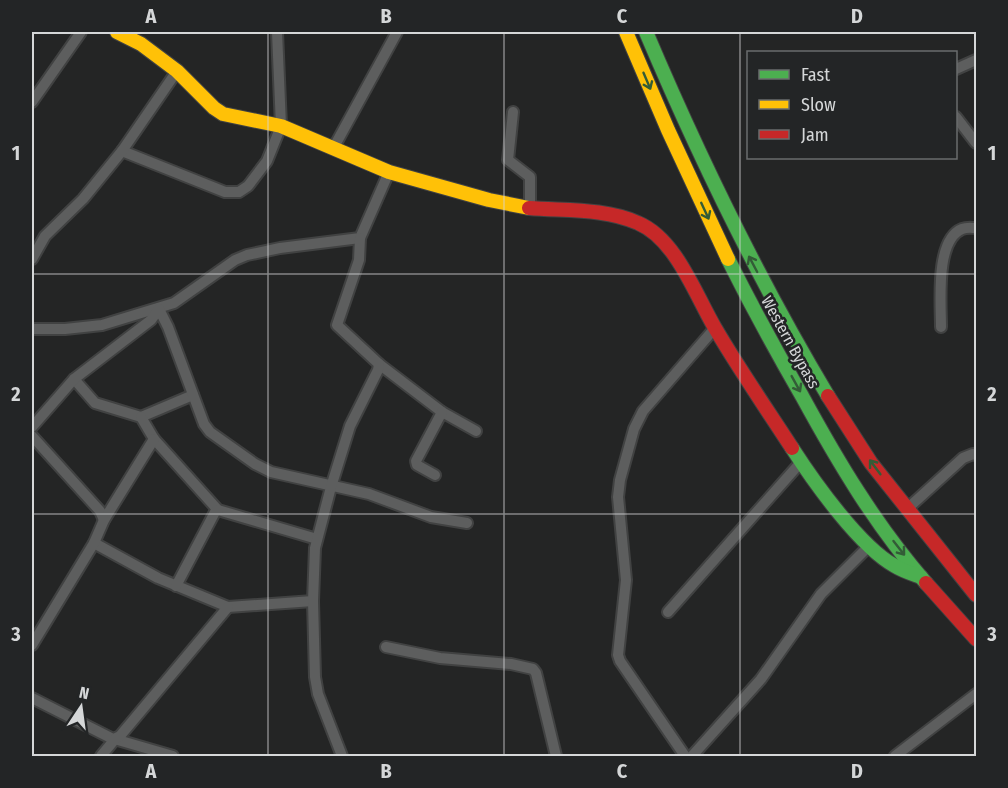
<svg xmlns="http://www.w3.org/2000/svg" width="1008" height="788" font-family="'Fira Sans Condensed',sans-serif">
<rect width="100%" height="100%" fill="#242525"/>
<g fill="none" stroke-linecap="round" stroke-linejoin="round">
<g stroke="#414242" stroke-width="14">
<g id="street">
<polyline points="956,69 976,60"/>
<polyline points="32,102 81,32"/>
<polyline points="513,112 508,160 530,177 530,208"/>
<polyline points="956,117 976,143"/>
<polyline points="334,147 397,32"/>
<polyline points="122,151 225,192 239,192 248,186 267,161 281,126 277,32"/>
<polyline points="32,259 45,236 83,199 122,151 177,71"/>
<path d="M941 327C941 303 935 240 962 229 967 227 972 228 976 228"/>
<polyline points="32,329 65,329 102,325 174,303 235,260 247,255 280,248 360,238 389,172"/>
<polyline points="379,364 442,412 476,431"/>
<polyline points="74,379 95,403 141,417 193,395"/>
<polyline points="141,417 154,439 218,510 317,539"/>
<polyline points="32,427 74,379 151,320 159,309 168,327 204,424 210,432 255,464 271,472 369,494 431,517 467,523"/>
<polyline points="32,436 100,511 104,520"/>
<polyline points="435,475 417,465 416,461 442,412"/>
<polyline points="907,509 963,458 973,454 976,455"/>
<polyline points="94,543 158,578 228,607 313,601"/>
<polyline points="176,586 215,512 218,510"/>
<polyline points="668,612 801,462"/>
<polyline points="32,645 94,543 104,520 154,439"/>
<polyline points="386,647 440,658 511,664 533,669 536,673 556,756"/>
<polyline points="32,698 111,738 173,756"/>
<polyline points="101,756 116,738 120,736 228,607"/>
<polyline points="342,756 318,694 315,677 313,601 315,548 331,487 350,426 378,370 379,364 337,325 359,260 360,238"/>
<polyline points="685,756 620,661 618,655 626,580 618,497 620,480 634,429 643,411 715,328"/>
<polyline points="692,756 761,679 821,594 869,546"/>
<polyline points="895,756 976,694"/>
</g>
</g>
<g stroke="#414242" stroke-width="16">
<g id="fast">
<path d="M646 32C699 157 758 279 828 396"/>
<path d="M728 259C751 305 776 351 802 396 838 462 876 526 926 583"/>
<path d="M792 448C814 482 860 547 895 566 903 571 913 574 921 577"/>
</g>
</g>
<g stroke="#414242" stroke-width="16">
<g id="slow">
<polyline points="117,32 141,44 177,71 214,108 223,114 281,126 389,172 489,200 529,208"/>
<polyline points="626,32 668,130 728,259"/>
</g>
</g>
<g stroke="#414242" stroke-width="16">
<g id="jam">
<path d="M529 208C565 211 605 208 638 223 676 239 695 294 715 328 739 369 766 408 792 448"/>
<polyline points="828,396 871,463 976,595"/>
<polyline points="926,583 976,639"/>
</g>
</g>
<use href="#street" stroke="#5d5e5e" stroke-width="10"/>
<use href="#fast" stroke="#4caf50" stroke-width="14"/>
<use href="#slow" stroke="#ffc107" stroke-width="14"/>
<use href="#jam" stroke="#c62828" stroke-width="14"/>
</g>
<defs><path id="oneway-shaft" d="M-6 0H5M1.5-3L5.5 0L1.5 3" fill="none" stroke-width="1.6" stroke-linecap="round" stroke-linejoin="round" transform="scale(1.5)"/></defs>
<g stroke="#335c37">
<use href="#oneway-shaft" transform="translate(647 81) rotate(67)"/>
<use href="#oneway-shaft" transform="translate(705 211) rotate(65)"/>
<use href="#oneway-shaft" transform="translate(753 264) rotate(-118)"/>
<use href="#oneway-shaft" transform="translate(796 384) rotate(61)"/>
<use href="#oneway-shaft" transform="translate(875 467) rotate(-127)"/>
<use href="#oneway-shaft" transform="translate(899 548) rotate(52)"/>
</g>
<path fill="none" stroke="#d5d7d8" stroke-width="1.5" stroke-opacity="0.55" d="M268 32V756M504 32V756M740 32V756M32 274H976M32 514H976"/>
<g text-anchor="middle" stroke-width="5" stroke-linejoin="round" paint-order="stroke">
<g font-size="16" fill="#d5d7d8" stroke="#232526">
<text transform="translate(791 342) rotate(61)" y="6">Western Bypass</text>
</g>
</g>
<rect width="1008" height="788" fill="none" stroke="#232526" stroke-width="66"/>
<rect x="747" y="51" width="210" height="108" fill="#232526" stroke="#6a6c6d" stroke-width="1.5"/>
<rect x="759" y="70" width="30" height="9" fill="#4caf50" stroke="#6a6c6d" stroke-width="1.5"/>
<text x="801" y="81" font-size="18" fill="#d5d7d8">Fast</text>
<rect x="759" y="100" width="30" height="9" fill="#ffc107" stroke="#6a6c6d" stroke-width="1.5"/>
<text x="801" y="111" font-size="18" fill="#d5d7d8">Slow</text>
<rect x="759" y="130" width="30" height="9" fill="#c62828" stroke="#6a6c6d" stroke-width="1.5"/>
<text x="801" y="141" font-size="18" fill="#d5d7d8">Jam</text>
<g transform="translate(81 707) rotate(13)" stroke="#232526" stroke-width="4.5" paint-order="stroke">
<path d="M0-4.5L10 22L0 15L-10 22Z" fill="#d5d7d8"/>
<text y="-9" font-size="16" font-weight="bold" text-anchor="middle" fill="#d5d7d8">N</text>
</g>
<rect x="33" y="33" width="942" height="722" fill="none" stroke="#d5d7d8" stroke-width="2"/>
<g font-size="20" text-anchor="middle" font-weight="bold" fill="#d5d7d8">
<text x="151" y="23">A</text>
<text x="386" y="23">B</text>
<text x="622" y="23">C</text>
<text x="857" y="23">D</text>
<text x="16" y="160">1</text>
<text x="992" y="160">1</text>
<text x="16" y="401">2</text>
<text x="992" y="401">2</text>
<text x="16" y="641">3</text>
<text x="992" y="641">3</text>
<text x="151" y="778">A</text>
<text x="386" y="778">B</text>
<text x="622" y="778">C</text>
<text x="857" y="778">D</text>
</g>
</svg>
